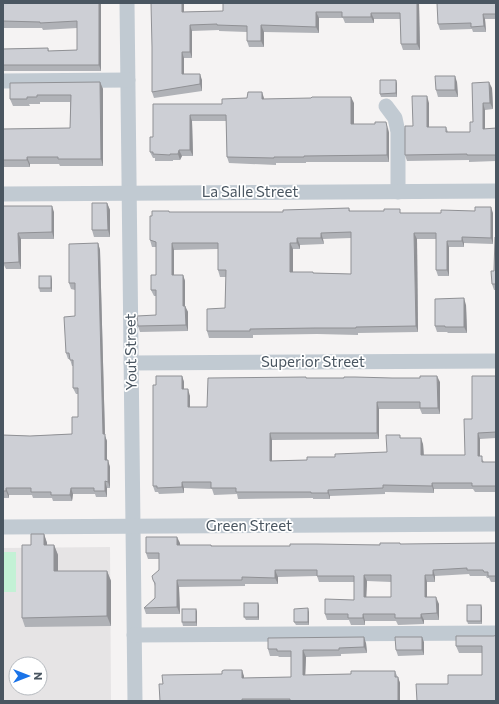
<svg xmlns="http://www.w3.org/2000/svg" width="499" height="704" font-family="Commissioner,sans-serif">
<rect width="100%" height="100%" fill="#f5f3f3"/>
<path fill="#e6e4e5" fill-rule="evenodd" d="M110 547 111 701H3V548ZM16 664H40V688H16Z"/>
<polygon fill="#c3f1d5" points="16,552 16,592 3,592 3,552"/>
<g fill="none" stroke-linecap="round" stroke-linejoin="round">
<g stroke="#c1cad2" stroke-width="15">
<polyline points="127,3 135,701"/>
<polyline points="3,81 128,80"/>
<polyline points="386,106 395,118 398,132 398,192"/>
<polyline points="3,194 496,191"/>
<polyline points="131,363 496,361"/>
<polyline points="3,527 496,524"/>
<polyline points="134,635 496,633"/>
</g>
</g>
<g fill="#b0b2b7" fill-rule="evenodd">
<polygon points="3,3 101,3 101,71 3,71 3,49 48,48 49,51 77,50 77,28 43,30 42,28 3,28 3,29"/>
<polygon points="419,3 420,50 403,50 401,44 400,19 374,19 374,23 345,23 343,18 319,18 319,33 264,32 264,47 249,47 247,41 247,32 219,31 219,30 192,31 192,58 184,58 184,74 202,80 202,91 154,98 152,92 152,47 184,12 223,11"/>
<polygon points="496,3 496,19 485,19 486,32 473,32 472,29 440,30 438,24"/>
<polygon points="396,80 397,84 397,97 381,97 380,94"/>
<polygon points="100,82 103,89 103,166 60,166 59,164 30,164 30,167 3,167 3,129 70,128 70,102 40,102 40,104 29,104 30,106 13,106 10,99"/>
<polygon points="457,82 458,97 438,97 436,90"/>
<polygon points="472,83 492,88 493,109 485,110 485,129 496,128 496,161 469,162 469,160 407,161 405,155 413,126 429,103 429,127 446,127 448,132 470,132 473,122"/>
<polygon points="264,98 264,99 354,103 354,124 388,128 389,133 389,162 306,162 306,163 276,163 276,165 229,163 227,157 226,121 192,121 193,156 182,156 180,160 173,160 173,161 155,161 155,158 153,158 150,152 153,137 153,104 222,104"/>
<polygon points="107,203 110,210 110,237 94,237 92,230"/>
<polygon points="3,206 54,212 54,239 21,239 21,269 6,269 3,263"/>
<path d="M349 208 350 211 402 213H493V244L464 243V247H449V276H438L436 270V239H417L418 332 358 333V335L317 334 253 335V338H209L207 331 225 308 226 277H220L218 270V249L174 250V275H183L185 281V306L188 312V331L140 332 138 326 156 315V296H154L151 290 156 275V247H152L150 240 170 212H283ZM351 238V274L313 273 293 272V249H300V245L324 244 323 239Z"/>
<polygon points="496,237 496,290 494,290 492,284 494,271"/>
<polygon points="98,243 100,250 105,436 107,441 107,460 110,467 110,488 107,488 107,497 96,497 95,494 73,494 72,501 53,501 52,498 33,498 32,495 9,495 9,498 3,498 3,435 30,436 72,434 78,417 78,394 76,394 73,388 73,366 72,366 70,359 68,359 66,353 75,316 75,290 71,289 69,283"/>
<polygon points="51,276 52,280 52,292 40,292 39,288"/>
<polygon points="466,305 467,333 448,333 447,332 437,332 435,326"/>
<polygon points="182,376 184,382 184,389 190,396 190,407 207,407 307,378 440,382 440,414 422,414 420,409 379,409 379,439 272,440 272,461 307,460 387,452 401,438 423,444 424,455 465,455 472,419 496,376 496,438 480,439 480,456 484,462 496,462 496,492 475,492 473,489 434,489 434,493 385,492 385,494 330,496 330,499 313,499 313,498 238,499 237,494 214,495 212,489 184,488 184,493 159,494 158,492 155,492 153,486 156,385"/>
<polygon points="44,534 47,543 47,545 54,545 58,555 58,571 107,571 111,581 111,626 25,627 22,618 31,545"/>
<path d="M180 543V545H211L212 546H290L496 543V582H491L489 578H487L486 576H470L469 574 435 576V582H427V597L439 604V620H424V624L398 625 396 621H365V625H351L349 620H327L325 614 354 600V582H319L317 576 278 577V584H245V586L179 587 180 614H146L144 608 155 598V586L153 580 159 570V559H148L146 553ZM367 581 391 582V597H366Z"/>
<polygon points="258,603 259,606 259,620 246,620 244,617"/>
<polygon points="481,605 482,608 482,624 468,624 467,621"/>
<polygon points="196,609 197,612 197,626 183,626 182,622"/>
<polygon points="309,612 309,625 296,625 294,622"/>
<polygon points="494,636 496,701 448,684 482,675 482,653 459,653 456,646"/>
<polygon points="424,642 424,655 398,656 396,650"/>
<polygon points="366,643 367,653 341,654 341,656 306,657 305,675 351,674 395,671 400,683 400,701 160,701 163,684 222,674 244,676 244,678 291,677 291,657 279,657 278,656 270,656 268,649"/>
</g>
<g fill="#909195">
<polygon points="99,3 101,3 101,71 99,65"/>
<polygon points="182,3 184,3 184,18 182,12"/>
<polygon points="417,3 419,3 420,50 417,44"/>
<polygon points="316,12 319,18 319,33 316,27"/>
<polygon points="371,13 374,19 374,23 371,17"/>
<polygon points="483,14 485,19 486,32 484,26"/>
<polygon points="190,25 192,31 192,58 190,52"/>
<polygon points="261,25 264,32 264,47 261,41"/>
<polygon points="182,52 184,58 184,81 182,74"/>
<polygon points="200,74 202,80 202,91 200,84"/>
<polygon points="455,76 457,82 458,97 455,90"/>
<polygon points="396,80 397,84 397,97 396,93"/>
<polygon points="100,82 103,89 103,166 101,159"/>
<polygon points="489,82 492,88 493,109 490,103"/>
<polygon points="262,92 264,98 264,105 262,99"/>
<polygon points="427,96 429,103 429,133 427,127"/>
<polygon points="351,97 354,103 354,131 351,124"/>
<polygon points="483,103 485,110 485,135 483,129"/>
<polygon points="190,115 192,121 193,156 190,150"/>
<polygon points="386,122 389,133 389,162 387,155"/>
<polygon points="179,150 182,156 180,160 178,154"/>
<polygon points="27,157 30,164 30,167 27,160"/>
<polygon points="107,203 110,210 110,237 108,230"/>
<polygon points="52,206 54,212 54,239 52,232"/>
<polygon points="491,207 493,213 493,244 491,238"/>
<polygon points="18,233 21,239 21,269 19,262"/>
<polygon points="321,233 323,239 324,244 321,238"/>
<polygon points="414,233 417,239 418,332 416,326"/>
<polygon points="462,237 464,243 464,247 462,241"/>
<polygon points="297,238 300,245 300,249 297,243"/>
<polygon points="447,241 449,247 449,276 447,270"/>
<polygon points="98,243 100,250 105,436 107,441 107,467 105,460 103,434"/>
<polygon points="172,243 174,250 174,281 172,275"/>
<polygon points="290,243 293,249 293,278 290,272"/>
<polygon points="183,275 185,281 185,312 183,306"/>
<polygon points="51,276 52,280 52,292 51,288"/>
<polygon points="464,298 466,305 467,333 464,327"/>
<polygon points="185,306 188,312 188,331 186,325"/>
<polygon points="182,376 184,382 184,396 182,389"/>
<polygon points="437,376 440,382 440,414 438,408"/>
<polygon points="188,389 190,396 190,413 188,407"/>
<polygon points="377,402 379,409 379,439 377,433"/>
<polygon points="270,433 272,440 272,467 270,461"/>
<polygon points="478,433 480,439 480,462 478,456"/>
<polygon points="421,438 423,444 424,461 421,455"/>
<polygon points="108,460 110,467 110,488 108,482"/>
<polygon points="105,481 107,488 107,497 105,491"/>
<polygon points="182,482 184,488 184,493 182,487"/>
<polygon points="432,483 434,489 434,493 432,486"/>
<polygon points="6,488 9,495 9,498 6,491"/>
<polygon points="71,488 73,494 72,501 70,495"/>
<polygon points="328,490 330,496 330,499 328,493"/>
<polygon points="44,534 47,543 47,555 44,545"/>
<polygon points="177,537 180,543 180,551 177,545"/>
<polygon points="54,545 58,555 58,581 54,571"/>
<polygon points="275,570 278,577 278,584 275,578"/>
<polygon points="433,570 435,576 435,582 433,575"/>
<polygon points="107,571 111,581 111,626 107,616"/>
<polygon points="364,575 367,581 366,604 364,597"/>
<polygon points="425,575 427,582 427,604 425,597"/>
<polygon points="177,580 179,587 180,614 177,607"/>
<polygon points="436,597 439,604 439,620 437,613"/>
<polygon points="258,603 259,606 259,620 258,617"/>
<polygon points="481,605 482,608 482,624 481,621"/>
<polygon points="308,608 309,612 309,625 308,622"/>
<polygon points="196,609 197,612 197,626 196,622"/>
<polygon points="363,614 365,621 365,625 363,618"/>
<polygon points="421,614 424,620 424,624 421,618"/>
<polygon points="364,637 366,643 367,653 364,647"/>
<polygon points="422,637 424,642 424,655 422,650"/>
<polygon points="303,650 306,657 305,681 303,675"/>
<polygon points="242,670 244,676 244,684 242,678"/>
<polygon points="398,677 400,683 400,701 398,701"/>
</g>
<g fill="#cdcfd5" stroke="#909195" fill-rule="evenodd">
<polygon points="3,3 99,3 99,65 3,65 3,49 48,48 48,51 77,50 77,21 40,23 40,22 3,21"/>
<polygon points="151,3 182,3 182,12 223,11 223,3 417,3 417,44 401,44 400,13 371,13 371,17 342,17 342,12 316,12 316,27 261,25 261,41 247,41 247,26 217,25 217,24 190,25 190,52 182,52 182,74 200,74 200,84 152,92 152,47"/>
<polygon points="437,3 496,3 496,14 483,14 484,26 471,27 471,23 438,24"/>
<polygon points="435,76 455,76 455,90 436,90"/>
<polygon points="380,80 396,80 396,93 380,94"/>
<polygon points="100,82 101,159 58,159 58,157 27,157 27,160 3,160 3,129 70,128 71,95 37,95 37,97 27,97 27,99 10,99 10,83"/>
<polygon points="489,82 490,103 483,103 483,129 496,128 496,155 467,155 467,154 405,155 405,126 413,126 412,96 427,96 427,127 446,127 446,132 470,132 470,122 473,122 472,83"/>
<polygon points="248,92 262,92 262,99 311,98 312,97 351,97 351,124 375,124 375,122 386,122 387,127 387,155 304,156 304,157 274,157 274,158 227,157 226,115 190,115 190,150 179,150 178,154 170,154 170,155 153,154 153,152 150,152 150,137 153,137 153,104 222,104 222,99 247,98"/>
<polygon points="92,203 107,203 108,230 92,230"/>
<polygon points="3,206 52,206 52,232 18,233 19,262 3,263"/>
<path d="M475 207H491V238L462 237V241H447V270H436V233H414L416 326 356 327V328H315L250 329V331H207V309L225 308 226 270H218V243H172V275H183V306H185L186 325 138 326 137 316 156 315V290H151V275H156V242L150 240V216H152V211H169V212H283V210L349 208V211H384V209H400V213H441V210L475 211ZM351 232V274L313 273V272H290V243H297V238H321V233Z"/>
<polygon points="495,237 496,237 496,284 492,284 491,271 494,271"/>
<polygon points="98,243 103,434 105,434 105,460 108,460 108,482 105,481 105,491 94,491 94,488 71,488 70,495 51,495 51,492 31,492 31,488 6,488 6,491 3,491 3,435 30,436 72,434 72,417 78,417 78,388 73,388 73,360 70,360 69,353 66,353 64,317 75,316 75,283 69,283 69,244"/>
<rect x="39" y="276" width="12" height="12"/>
<polygon points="464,298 464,327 445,327 445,326 435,326 435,299"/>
<polygon points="156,376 182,376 182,389 188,389 188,407 207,407 208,378 306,377 306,378 344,378 344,377 355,377 392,378 420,378 420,376 437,376 438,408 420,408 420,402 377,402 377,433 270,433 270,461 307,460 307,457 335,457 335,454 387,452 386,435 400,435 400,438 421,438 421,455 465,455 464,419 472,419 472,376 496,376 496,432 478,433 478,456 482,456 482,462 496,462 496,486 472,486 472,483 432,483 432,486 383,485 383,488 328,490 328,493 311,493 311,492 236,492 236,488 211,488 211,482 182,482 182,487 157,488 157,486 153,486 153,385 156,385"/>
<polygon points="31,534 44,534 44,545 54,545 54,571 107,571 107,616 22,618 22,545 31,545"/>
<path d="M146 537H177V545H211V546H290V544H317L380 545V543H400V544L496 543V576H488V572H484L483 570H467V568L433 570V575H425V597H436L437 613 421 614V618H395V614H363V618H348V614H325V599L354 600V576H317V570H275V578L242 577V580H177V607L144 608 155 598V583L153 580 152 576 159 570V553H146ZM364 575H391V597H364Z"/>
<rect x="244" y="603" width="14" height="14"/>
<rect x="467" y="605" width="14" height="16"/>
<polygon points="308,608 308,622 294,622 294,609"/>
<rect x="182" y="609" width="14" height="13"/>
<polygon points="496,635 496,701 417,701 416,684 448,684 448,675 482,675 482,646 456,646 456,636 494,636"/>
<polygon points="364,637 364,647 339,648 339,650 303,650 303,675 351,674 351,671 395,671 395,677 398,677 398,701 290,701 290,699 242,699 242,701 160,701 159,684 163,684 162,675 222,674 222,671 224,670 242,670 242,678 291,677 291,651 277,651 277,649 268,649 268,638"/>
<polygon points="395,637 422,637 422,650 396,650"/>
</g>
<g text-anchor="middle" stroke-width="3.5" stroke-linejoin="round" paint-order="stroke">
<g font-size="15" fill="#4a5661" stroke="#fff">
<text x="250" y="197">La Salle Street</text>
<text transform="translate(131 352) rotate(-91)" y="5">Yout Street</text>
<text x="313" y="367">Superior Street</text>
<text x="249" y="531">Green Street</text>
</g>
</g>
<rect width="499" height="704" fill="none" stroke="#4a5661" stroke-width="8"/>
<g transform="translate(28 676) rotate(90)"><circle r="19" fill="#ffffff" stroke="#b7bbc0"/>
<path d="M0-3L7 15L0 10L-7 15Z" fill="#1a73e8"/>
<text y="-6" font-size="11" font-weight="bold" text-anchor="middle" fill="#4a5661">N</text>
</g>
</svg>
